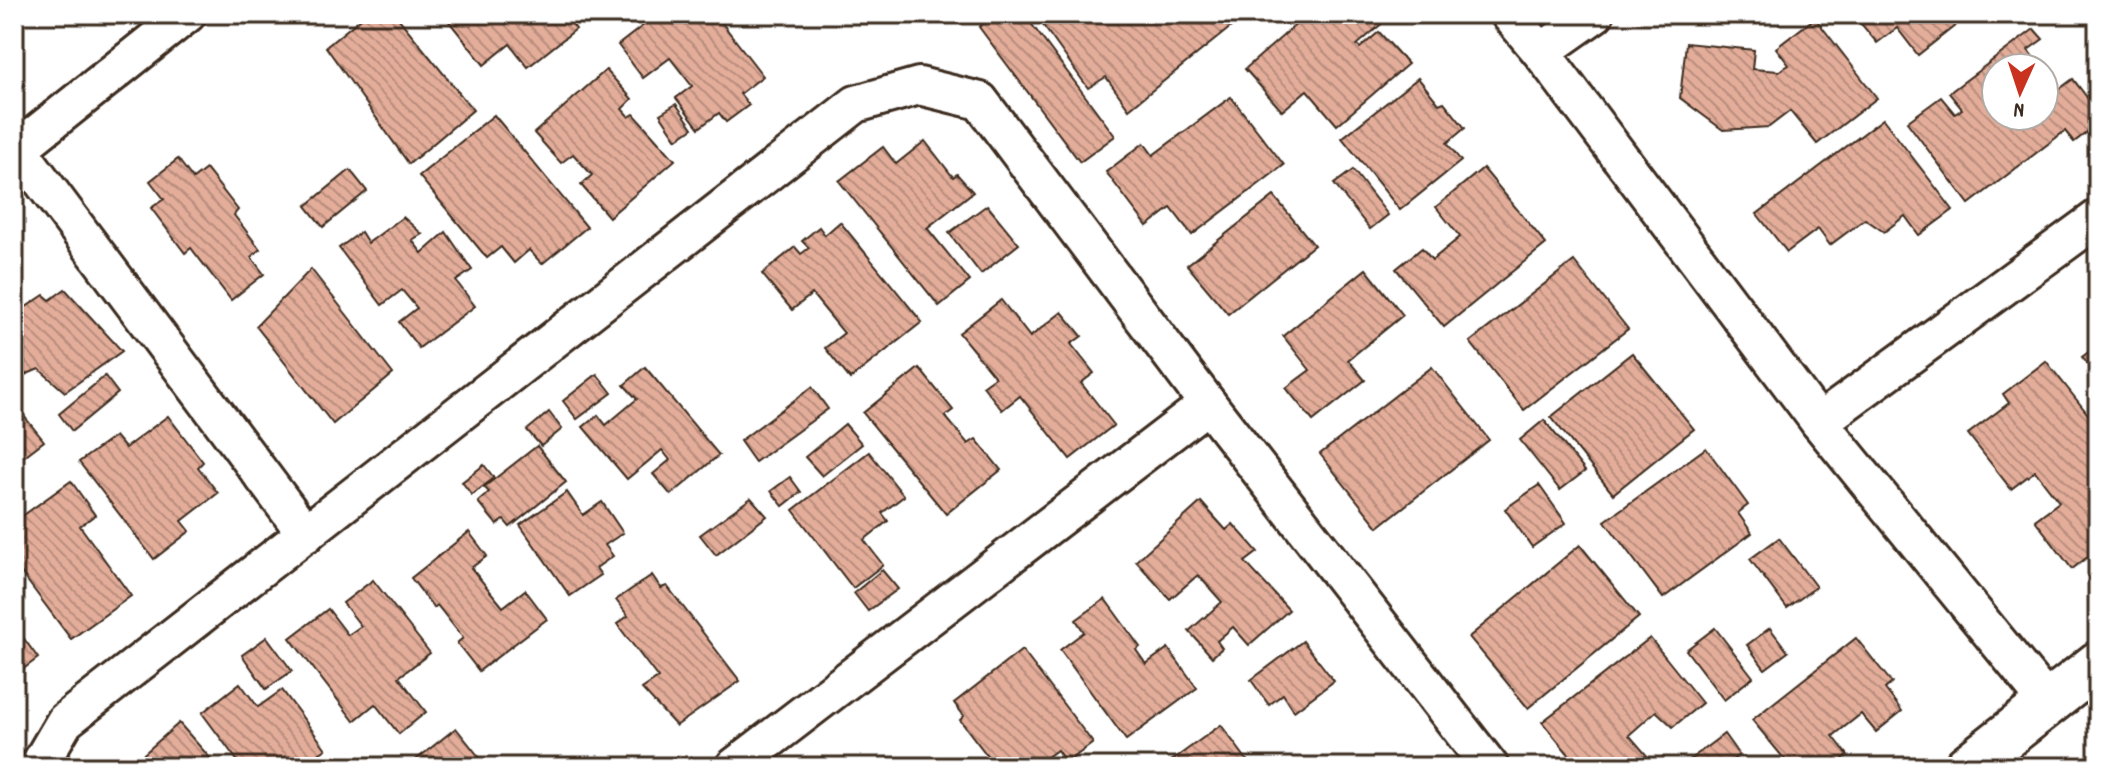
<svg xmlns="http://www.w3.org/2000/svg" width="2112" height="781" font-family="Dekko,sans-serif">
<defs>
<pattern id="building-back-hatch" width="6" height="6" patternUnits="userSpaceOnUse" patternTransform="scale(2)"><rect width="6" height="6" fill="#e3ad9a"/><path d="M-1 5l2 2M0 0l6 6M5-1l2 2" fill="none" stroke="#b98d7d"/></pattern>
</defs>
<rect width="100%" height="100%" fill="#fff"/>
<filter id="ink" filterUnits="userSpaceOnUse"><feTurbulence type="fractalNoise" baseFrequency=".0125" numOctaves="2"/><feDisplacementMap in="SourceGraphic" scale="16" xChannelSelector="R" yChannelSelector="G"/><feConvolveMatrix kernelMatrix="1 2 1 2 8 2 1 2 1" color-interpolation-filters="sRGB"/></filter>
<g filter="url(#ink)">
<g fill="url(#building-back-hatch)" stroke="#3b2a1e" stroke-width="2">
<polygon points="366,14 395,14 473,110 409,164 326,47"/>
<polygon points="443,14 564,14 576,29 528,67 510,44 484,65"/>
<polygon points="658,14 715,14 763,76 740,94 749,105 726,122 719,113 699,128 676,98 692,86 670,58 643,78 618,45"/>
<polygon points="996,14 1024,14 1115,136 1080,162 979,27"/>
<polygon points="1035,14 1247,14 1129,109 1106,77 1088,88"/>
<polygon points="1308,14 1379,14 1385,21 1357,45 1360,48 1379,32 1408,64 1337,125 1307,90 1282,111 1245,69"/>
<polygon points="1853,14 1970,14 1918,55 1897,28 1877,43"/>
<polygon points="1815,18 1877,98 1817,144 1790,111 1769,127 1723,130 1680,98 1686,43 1754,50 1752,69 1779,71 1789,65 1776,48"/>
<polygon points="2034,29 2043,39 2028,50 2041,68 1996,68 1996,116 2044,116 2044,72 2058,90 2073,79 2098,112 2098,124 2074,142 2065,131 1969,204 1907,122 1941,97 1955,114 1962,109 1949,93"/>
<polygon points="606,70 632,99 622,109 629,117 634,114 675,160 609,217 581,185 592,175 573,154 561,163 534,133"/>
<polygon points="1418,78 1439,104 1444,102 1465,128 1447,143 1461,161 1400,210 1342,138"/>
<polygon points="1231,97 1284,165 1192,235 1171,208 1147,226 1106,172 1144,143 1153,155"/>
<polygon points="676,104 693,128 677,139 660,114"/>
<polygon points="494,115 587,227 542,264 529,250 514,263 501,247 487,258 419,176"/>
<polygon points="1883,119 1953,210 1919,235 1905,216 1884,232 1865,219 1830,245 1818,229 1787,252 1757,214"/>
<polygon points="925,141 953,177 957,174 973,192 927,228 970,281 939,306 839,181 883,147 896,164"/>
<polygon points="178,159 193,179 206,169 238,210 234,215 260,249 251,257 264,274 231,300 191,248 185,253 151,208 164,199 150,181"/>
<polygon points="1483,168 1546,244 1444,327 1396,269 1422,248 1432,260 1460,237 1436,207"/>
<polygon points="350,170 367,191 323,227 306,206"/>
<polygon points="1353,170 1388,215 1370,229 1334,184"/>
<polygon points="1274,196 1314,245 1228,314 1187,265"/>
<polygon points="987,205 1019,244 981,274 949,233"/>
<polygon points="403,217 422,234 412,240 422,253 446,232 472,270 456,281 475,306 419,348 399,322 417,308 402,290 382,305 339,248 361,232 368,243"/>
<polygon points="840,222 922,322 850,379 825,348 844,333 812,294 792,310 762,274 795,247 801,254 809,248 802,241 819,227 825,235"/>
<polygon points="1574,261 1628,329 1524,410 1470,342"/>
<polygon points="311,269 393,374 333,424 256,326"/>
<polygon points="1366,269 1403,315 1348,360 1365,380 1313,421 1286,388 1310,370 1283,336"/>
<polygon points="65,289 122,351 65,392 39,369 20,377 14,370 14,315 44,295 50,300"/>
<polygon points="1001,300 1030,337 1062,312 1082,336 1071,344 1094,373 1081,383 1114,425 1070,459 1020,396 1002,410 983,386 995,377 959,333"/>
<polygon points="2098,345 2098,377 2082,357"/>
<polygon points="1632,353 1694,429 1613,494 1551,417"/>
<polygon points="2046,361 2098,427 2091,431 2098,441 2098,549 2072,569 2035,520 2059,502 2035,471 2011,489 1968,434 2009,403 2003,394"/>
<polygon points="645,367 719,455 671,495 653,474 670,460 662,450 627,479 583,427 598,415 606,425 637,399 624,385"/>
<polygon points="1432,367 1489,440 1378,527 1320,454"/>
<polygon points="919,368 953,410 945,416 968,444 976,439 1001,470 946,514 863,413"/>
<polygon points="597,374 612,393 577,419 563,401"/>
<polygon points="105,376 118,393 72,431 59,414"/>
<polygon points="812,387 828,409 755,462 740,441"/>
<polygon points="16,406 44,441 14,464 14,407"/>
<polygon points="549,412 562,429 541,446 527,430"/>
<polygon points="168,416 203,462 198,467 218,493 182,521 190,531 154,559 79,462 115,436 125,448"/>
<polygon points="1544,420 1585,471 1560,490 1520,440"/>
<polygon points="845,424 862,444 822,476 805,457"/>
<polygon points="537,446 566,482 510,527 504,520 497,525 478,502 489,492 484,487"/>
<polygon points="1706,448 1748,505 1738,513 1752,533 1663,598 1605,521"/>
<polygon points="869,452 904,496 882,513 888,521 864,540 883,565 853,588 793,510"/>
<polygon points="484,465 494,478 472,495 462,482"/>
<polygon points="790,477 801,492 783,506 771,491"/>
<polygon points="71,481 95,515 80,526 131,596 71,639 14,563 14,522"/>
<polygon points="1539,485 1566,523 1532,547 1505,509"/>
<polygon points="567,492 583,515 602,502 623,533 605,545 613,556 596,568 601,575 570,596 520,525"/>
<polygon points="751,498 767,516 716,555 700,535"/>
<polygon points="1201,502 1226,530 1233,524 1258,552 1245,562 1289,610 1249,645 1233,627 1217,641 1222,648 1212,657 1189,631 1222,602 1198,575 1170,599 1136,561"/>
<polygon points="469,532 487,556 471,568 503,607 525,590 547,619 479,671 457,643 463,638 437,605 434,608 411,578"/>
<polygon points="1779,538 1816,587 1787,608 1750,559"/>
<polygon points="1580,545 1639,617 1528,708 1469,637"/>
<polygon points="882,570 898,589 868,611 854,593"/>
<polygon points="652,575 661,588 667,586 740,681 676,726 642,689 658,678 617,624 628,616 616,600"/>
<polygon points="373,580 430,653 399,677 426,712 399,734 375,704 354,721 290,638 328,609 348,635 361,626 343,603"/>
<polygon points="1105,599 1140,647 1136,650 1146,664 1168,648 1197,688 1126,740 1060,650 1084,632 1076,620"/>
<polygon points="14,625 38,658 14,676"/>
<polygon points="1715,628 1753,677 1724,700 1686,650"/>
<polygon points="1770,628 1788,652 1765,669 1747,645"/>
<polygon points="267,637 292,671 266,689 242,655"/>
<polygon points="1650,638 1702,703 1673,727 1656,711 1629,735 1650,759 1640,767 1579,767 1542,722"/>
<polygon points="1856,638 1892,683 1885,689 1902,711 1876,732 1861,714 1833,736 1848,755 1833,767 1791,767 1752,720"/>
<polygon points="1303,641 1334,681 1294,711 1283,694 1269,705 1251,680"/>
<polygon points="1022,650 1093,743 1066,763 1057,750 1042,761 1047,767 996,767 960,720 964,716 954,703"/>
<polygon points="240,683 258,707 282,690 326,749 313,758 319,767 242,767 202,713"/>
<polygon points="179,723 218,767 129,767"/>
<polygon points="1221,725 1252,767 1163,767 1189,748"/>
<polygon points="456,728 487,767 407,767"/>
<polygon points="1724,734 1739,755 1724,767 1680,767"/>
</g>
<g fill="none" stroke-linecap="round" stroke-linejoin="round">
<g stroke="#3b2a1e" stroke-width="42">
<g id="street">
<polyline points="1509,14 1541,52 1819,422 2047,702"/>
<polyline points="1541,52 1595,14"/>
<polyline points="18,149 306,534"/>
<polyline points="14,152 187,14"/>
<polyline points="1819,422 2098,218"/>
<polyline points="38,767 65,721 856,104 919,86 980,101 1208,404 1490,767"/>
<polyline points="734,767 1208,404"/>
</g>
</g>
<g stroke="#3b2a1e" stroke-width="50">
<polyline id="secondary" points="1967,767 2098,664"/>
</g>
<use href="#street" stroke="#fff" stroke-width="36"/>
<use href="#secondary" stroke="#fff" stroke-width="44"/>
</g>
</g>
<rect width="2112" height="781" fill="none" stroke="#fff" stroke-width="48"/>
<rect x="24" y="24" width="2064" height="733" fill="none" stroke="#3b2a1e" stroke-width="3" filter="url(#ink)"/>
<g transform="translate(2020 92) rotate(183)"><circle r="38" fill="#ffffff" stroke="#b1aaa5" stroke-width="2"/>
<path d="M0-6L14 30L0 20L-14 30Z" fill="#c8321e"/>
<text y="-12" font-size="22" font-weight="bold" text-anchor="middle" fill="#3b2a1e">N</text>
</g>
</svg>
